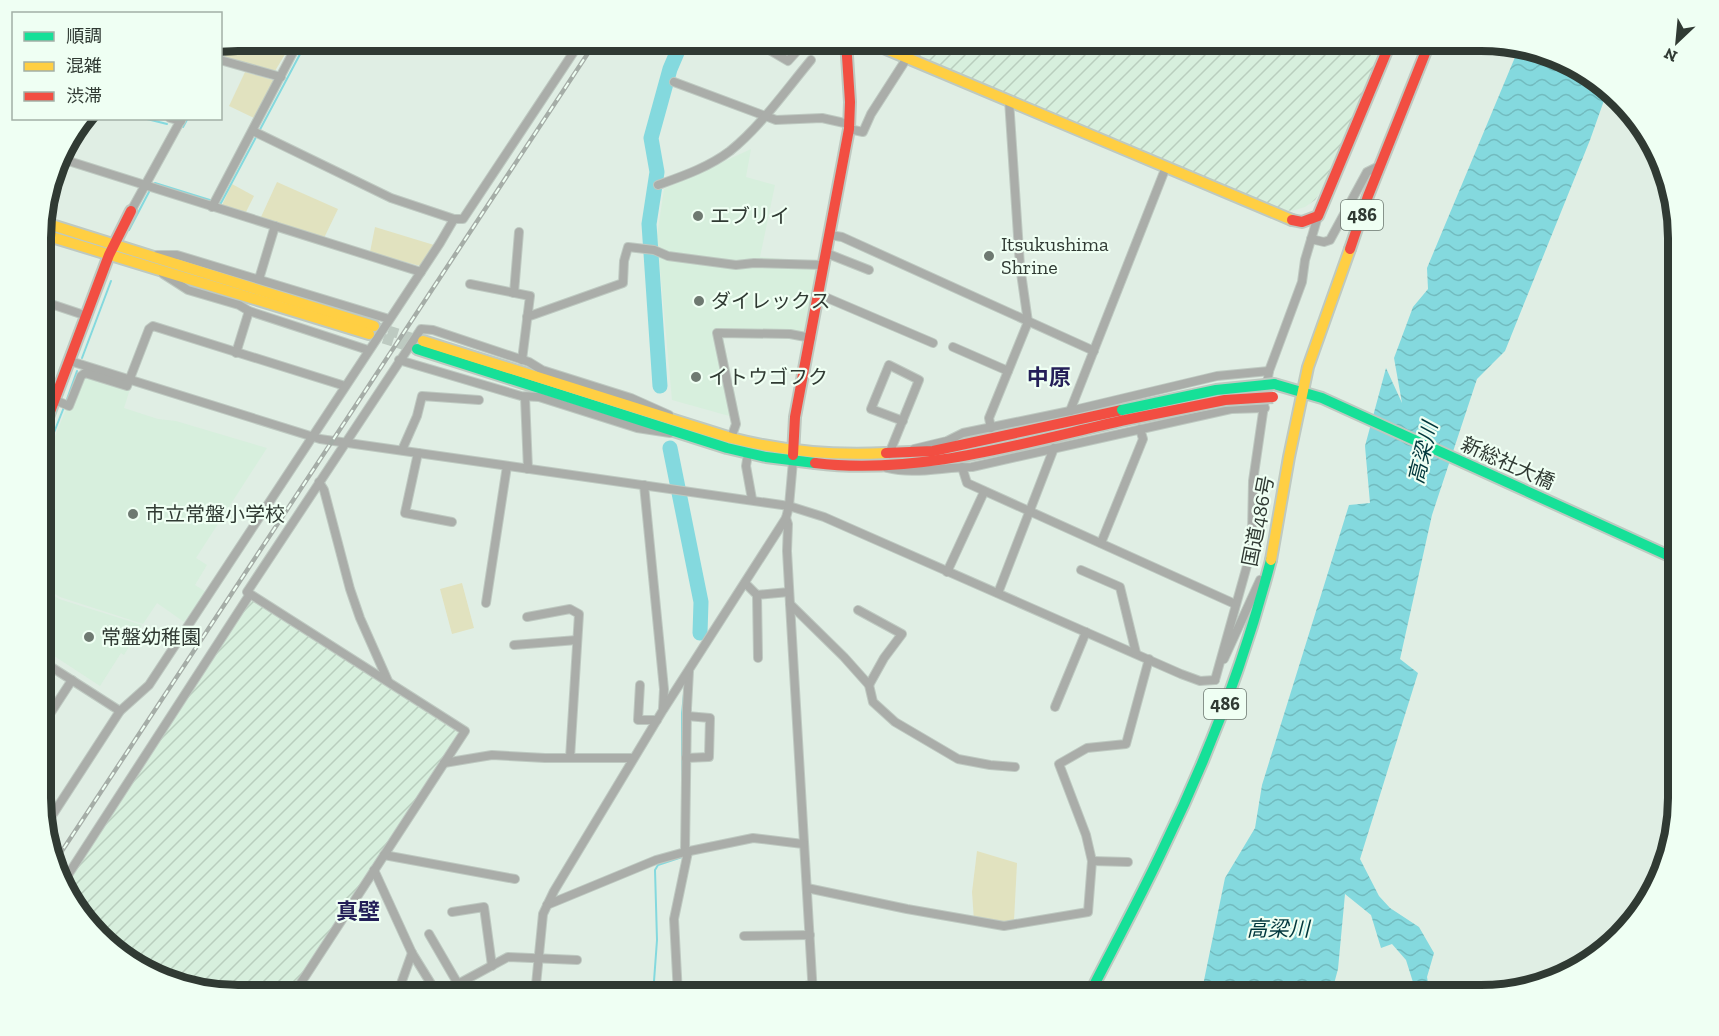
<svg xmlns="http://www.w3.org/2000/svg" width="1719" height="1036" font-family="'Zilla Slab','Noto Sans JP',serif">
<defs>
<pattern id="industrial-furrows" width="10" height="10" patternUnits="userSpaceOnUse" patternTransform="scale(1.5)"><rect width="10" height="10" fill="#d7efdd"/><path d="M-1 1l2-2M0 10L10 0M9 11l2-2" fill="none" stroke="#b9cebe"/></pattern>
<pattern id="water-waves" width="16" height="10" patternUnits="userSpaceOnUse" patternTransform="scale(1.5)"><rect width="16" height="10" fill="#84d9de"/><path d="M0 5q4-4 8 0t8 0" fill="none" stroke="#72bbbf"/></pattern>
</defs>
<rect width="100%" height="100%" fill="#e0eee4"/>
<g fill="#d7efdd">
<polygon points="751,149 746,177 775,185 760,257 820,262 808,333 721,328 740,419 672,400 657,236 664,189"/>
<polygon points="86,376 130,389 124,408 158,419 176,421 267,448 196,558 207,565 195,585 206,592 184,622 157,603 143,624 60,597 42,586 42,469 66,409 71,411 83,378"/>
<polygon points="42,588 59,599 142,625 124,655 121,653 100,686 42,648"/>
</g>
<g fill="url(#industrial-furrows)">
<polygon points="884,41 1384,41 1321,191 1315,200 1305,207 1292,211 1273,208"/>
<polygon points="251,599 459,733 289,995 237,995 139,969 74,908 65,885"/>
</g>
<g fill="#e1e2bf">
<polygon points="234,41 293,41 275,71 223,58"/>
<polygon points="245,72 273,80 273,82 254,118 229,106"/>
<polygon points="277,182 338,209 324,238 261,217"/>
<polygon points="232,184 254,196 246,212 222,205"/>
<polygon points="375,227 434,245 420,266 370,252"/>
<polygon points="462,583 474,628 452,634 440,589"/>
<polygon points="977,851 1017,863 1014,921 1003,924 974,921 972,892"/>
</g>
<polygon fill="url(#water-waves)" points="1518,50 1580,67 1607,92 1590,140 1505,351 1477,379 1432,515 1400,659 1418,673 1360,859 1379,896 1390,908 1419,927 1434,953 1427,977 1430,995 1417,995 1406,960 1392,944 1381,948 1371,915 1345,894 1338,969 1331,995 1201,995 1225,878 1255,828 1262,785 1349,505 1370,503 1365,446 1386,368 1402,403 1394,358 1413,307 1428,289 1427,268"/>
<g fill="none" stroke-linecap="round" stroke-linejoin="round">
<g stroke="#84d9de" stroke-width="2">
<polyline points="220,56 229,42"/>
<polyline points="143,118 167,124"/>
<polyline points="183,127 188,118"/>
<polyline points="153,185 155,183 213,201"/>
<polyline points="218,202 221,203 307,41"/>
<polyline points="129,230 150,190"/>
<polyline points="82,358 111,281"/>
<polyline points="66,402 77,371"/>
<polyline points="42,463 64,407"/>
<polyline points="682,796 682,713 684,694"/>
<polyline points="653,995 657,940 655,870 658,865 682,857"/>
</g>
<g stroke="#84d9de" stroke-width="15">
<polyline points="660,386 649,224 657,172 651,138 670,69 682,41"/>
<polyline points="670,448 701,602 700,633"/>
</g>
<g stroke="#bdcac1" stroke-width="10" stroke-dasharray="10 5" stroke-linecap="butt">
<polyline points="374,326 422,341"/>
<polyline points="369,334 417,349"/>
</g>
<g stroke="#bec9c1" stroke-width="10">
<g id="street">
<polyline points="754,41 788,61 806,41"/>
<polyline points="220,60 281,77"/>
<polyline points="674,82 776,120 822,118 849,124"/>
<polyline points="170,118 181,121"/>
<polyline points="849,129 863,132 871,114 907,58"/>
<polyline points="59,158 421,272"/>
<path d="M658 185C683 176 709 167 730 151 761 126 786 90 811 60"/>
<polyline points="212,207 299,41"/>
<polyline points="131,211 182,118"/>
<polyline points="454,219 463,219 581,41"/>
<polyline points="830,235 842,237 1094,351"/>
<polyline points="1311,239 1324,242 1330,240 1367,172 1379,166"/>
<polyline points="826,253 869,270"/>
<polyline points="157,255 177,255 389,319"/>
<polyline points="163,274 188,290 239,305 249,311 368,350"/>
<polyline points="259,279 275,226"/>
<polyline points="470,284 530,296 522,360"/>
<polyline points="514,293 519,232"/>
<polyline points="818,294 933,343"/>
<polyline points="42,301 87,316"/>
<polyline points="527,317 623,283 624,261 628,247 654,250 668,256 736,265 754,263 824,265"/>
<polyline points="953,347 1008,371"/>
<polyline points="236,353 249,311"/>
<polyline points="399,360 521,396 539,397 637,428 670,433"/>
<polyline points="70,361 320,439 789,506 824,517 1181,674 1200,681 1215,680"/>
<polyline points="525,397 528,469"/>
<polyline points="55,400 69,406 81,376 85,373 127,386 149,329 153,326 345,386"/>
<polyline points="1070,411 1166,167"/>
<polyline points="991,428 989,418 1028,322 1020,266 1009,100"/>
<polyline points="731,438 736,424 717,333 790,334 811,338"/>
<polyline points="914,449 947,441 963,433 1070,411 1217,376 1269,371"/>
<polyline points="402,450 417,416 422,396 479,400"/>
<polyline points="418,453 405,513 452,522"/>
<polyline points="748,454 746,466 752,499"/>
<polyline points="889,454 919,380 889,365 871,409 903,421"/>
<polyline points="962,467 967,483 1235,604"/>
<path d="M887 468C914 475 943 467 972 467L1231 409 1265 408"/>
<polyline points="319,482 324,490 350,589 360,618 388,681"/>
<polyline points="644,485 664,689 663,709"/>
<polyline points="786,518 788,524 787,551 790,604 813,995"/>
<polyline points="1101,543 1143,439 1140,429"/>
<polyline points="1081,570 1120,587 1136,653"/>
<polyline points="947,572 984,492"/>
<polyline points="745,583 757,595 789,592"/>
<polyline points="998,593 1054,448"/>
<polyline points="757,595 758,658"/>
<polyline points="486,603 507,466"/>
<polyline points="790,604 844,657 869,685 873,702 895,722 958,759 990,765 1015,767"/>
<polyline points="858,610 902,634 884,658 869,685"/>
<polyline points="527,617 570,609 579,614 570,758"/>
<polyline points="514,645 577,640"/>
<polyline points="1224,659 1260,580"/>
<polyline points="42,661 120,711"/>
<polyline points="1215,680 1248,562 1252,534 1253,481 1269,371 1302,282 1305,260 1318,216"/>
<polyline points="640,685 638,720 657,720"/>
<polyline points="1055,707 1086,632"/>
<polyline points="42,726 72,680"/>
<polyline points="686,758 709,757 710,718 687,716"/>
<polyline points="444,763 492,755 545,758 633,758"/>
<polyline points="44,828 120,711 149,685 440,243 454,219 391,198 253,131"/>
<polyline points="685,852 687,708 689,671"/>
<polyline points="384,855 515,879"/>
<polyline points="1092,861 1128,862"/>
<polyline points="374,870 412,953 438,995"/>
<polyline points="64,881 250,594"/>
<polyline points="807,888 907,909 1004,926 1088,912 1092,861 1086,835 1059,764 1087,748 1126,744 1149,659"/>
<polyline points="547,905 656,860 685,852 753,838 803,844"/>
<polyline points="452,912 484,907 492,966"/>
<polyline points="429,934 458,984 508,957 577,960"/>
<polyline points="744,936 810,935"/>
<polyline points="813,989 898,995"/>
<polyline points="293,995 465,731 247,592 421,329 433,330 529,362 542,370 631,398 669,415"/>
<polyline points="397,995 412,953"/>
<polyline points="535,995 543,914 554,891 663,710 786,518 789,506 793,461"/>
<polyline points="626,995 647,993 647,995"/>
<polyline points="678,995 674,919 688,852"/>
<polyline points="768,995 813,984"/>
</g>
</g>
<g stroke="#bec9c1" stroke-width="14">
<g id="fast">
<polyline points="417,349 727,448 766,457 815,463"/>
<polyline points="1274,384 1322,398 1678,560"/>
<path d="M1089 995C1114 946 1140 898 1163 849 1208 757 1245 660 1271 560"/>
</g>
</g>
<g stroke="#bec9c1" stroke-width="14">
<g id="slow">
<polyline points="867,41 1292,220"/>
<polyline points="42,222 374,326"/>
<polyline points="42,234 369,334"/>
<path d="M423 341 731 438C782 451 833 456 886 453"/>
<polyline points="1271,560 1289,457 1308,367 1350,249"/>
</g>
</g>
<g stroke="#bec9c1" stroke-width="14">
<g id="jam">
<polyline points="1292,220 1302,222 1318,216 1391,41"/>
<polyline points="1350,249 1368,196 1430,41"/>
<polyline points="42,433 109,255 131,211"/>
<polyline points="886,453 933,451 1122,410"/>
<polyline points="793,455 795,417 849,129 850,102 846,41"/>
<path d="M815 463C917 476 1026 442 1125 420"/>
</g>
</g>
<use href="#street" stroke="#aaada9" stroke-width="8"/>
<use href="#fast" stroke="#16e098" stroke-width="10"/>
<use href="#slow" stroke="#ffcf43" stroke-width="10"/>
<use href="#jam" stroke="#f24e42" stroke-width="10"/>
<g stroke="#a5ada7" stroke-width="4.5">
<polyline id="rail" points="56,860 596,41"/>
</g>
<use href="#rail" stroke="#effff3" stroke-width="2" stroke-dasharray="7" stroke-linecap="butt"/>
<g stroke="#bec9c1" stroke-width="14" stroke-linecap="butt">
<polyline id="fast-bridge" points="1122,410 1216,390 1274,384"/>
</g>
<g stroke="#bec9c1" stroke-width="14" stroke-linecap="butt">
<polyline id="jam-bridge" points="1125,420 1225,400 1273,397"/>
</g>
<use href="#fast-bridge" stroke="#16e098" stroke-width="10"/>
<use href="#jam-bridge" stroke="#f24e42" stroke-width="10"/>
</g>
<g fill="#6e7971" stroke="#effff3" stroke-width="2">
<circle cx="698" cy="216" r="6"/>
<circle cx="989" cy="256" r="6"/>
<circle cx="699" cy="301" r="6"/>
<circle cx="696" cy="377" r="6"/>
<circle cx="133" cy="514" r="6"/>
<circle cx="89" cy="637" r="6"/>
</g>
<g text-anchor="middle" stroke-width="4.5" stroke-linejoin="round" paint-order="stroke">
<g fill="#effff3" stroke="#69756d" stroke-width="1.5">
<rect x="1341" y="200" width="42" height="30" rx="4.5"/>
<rect x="1204" y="689" width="42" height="30" rx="4.5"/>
</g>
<g font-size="18" font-weight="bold" fill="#303a33">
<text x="1362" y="221">486</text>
<text x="1225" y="710">486</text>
</g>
<g font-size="20" fill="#303a33" stroke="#effff3" text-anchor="start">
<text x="710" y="223">エブリイ</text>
<text x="1001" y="251">Itsukushima<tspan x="1001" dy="23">Shrine</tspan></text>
<text x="711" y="308">ダイレックス</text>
<text x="708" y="384">イトウゴフク</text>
<text x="145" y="521">市立常盤小学校</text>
<text x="101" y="644">常盤幼稚園</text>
</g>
<g font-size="20" fill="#303a33" stroke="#effff3">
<text transform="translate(1508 463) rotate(24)" y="7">新総社大橋</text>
<text transform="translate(1258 521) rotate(-79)" y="7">国道486号</text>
</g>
<g font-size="21" font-style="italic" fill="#00373c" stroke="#effff3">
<text transform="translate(1423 453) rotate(-76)" y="7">高梁川</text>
<text x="1278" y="936">高梁川</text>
</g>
<g font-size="22" font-weight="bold" fill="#241f58" stroke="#effff3">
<text x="1049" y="385">中原</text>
<text x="358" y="919">真壁</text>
</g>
</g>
<path d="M0 0H1719V1036H0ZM238 51H1481A187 187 0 0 1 1668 238V798A187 187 0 0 1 1481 985H238A187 187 0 0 1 51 798V238A187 187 0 0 1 238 51Z" fill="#effff3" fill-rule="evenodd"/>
<path fill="none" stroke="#303a33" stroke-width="8" d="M238 51H1481A187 187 0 0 1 1668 238V798A187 187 0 0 1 1481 985H238A187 187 0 0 1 51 798V238A187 187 0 0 1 238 51Z"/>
<rect x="12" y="12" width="210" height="108" fill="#effff3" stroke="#a3b0a6" stroke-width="1.5"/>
<rect x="24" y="32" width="30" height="9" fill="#16e098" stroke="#a3b0a6" stroke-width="1.5"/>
<text x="66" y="42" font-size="18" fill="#303a33">順調</text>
<rect x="24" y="62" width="30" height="9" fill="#ffcf43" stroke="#a3b0a6" stroke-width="1.5"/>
<text x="66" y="72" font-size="18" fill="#303a33">混雑</text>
<rect x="24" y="92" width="30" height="9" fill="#f24e42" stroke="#a3b0a6" stroke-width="1.5"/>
<text x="66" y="102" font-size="18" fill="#303a33">渋滞</text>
<g transform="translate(1677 42) rotate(206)" stroke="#effff3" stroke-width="4.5" paint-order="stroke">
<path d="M0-4.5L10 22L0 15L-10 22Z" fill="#303a33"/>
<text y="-9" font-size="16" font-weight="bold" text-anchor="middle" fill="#303a33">N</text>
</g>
</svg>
